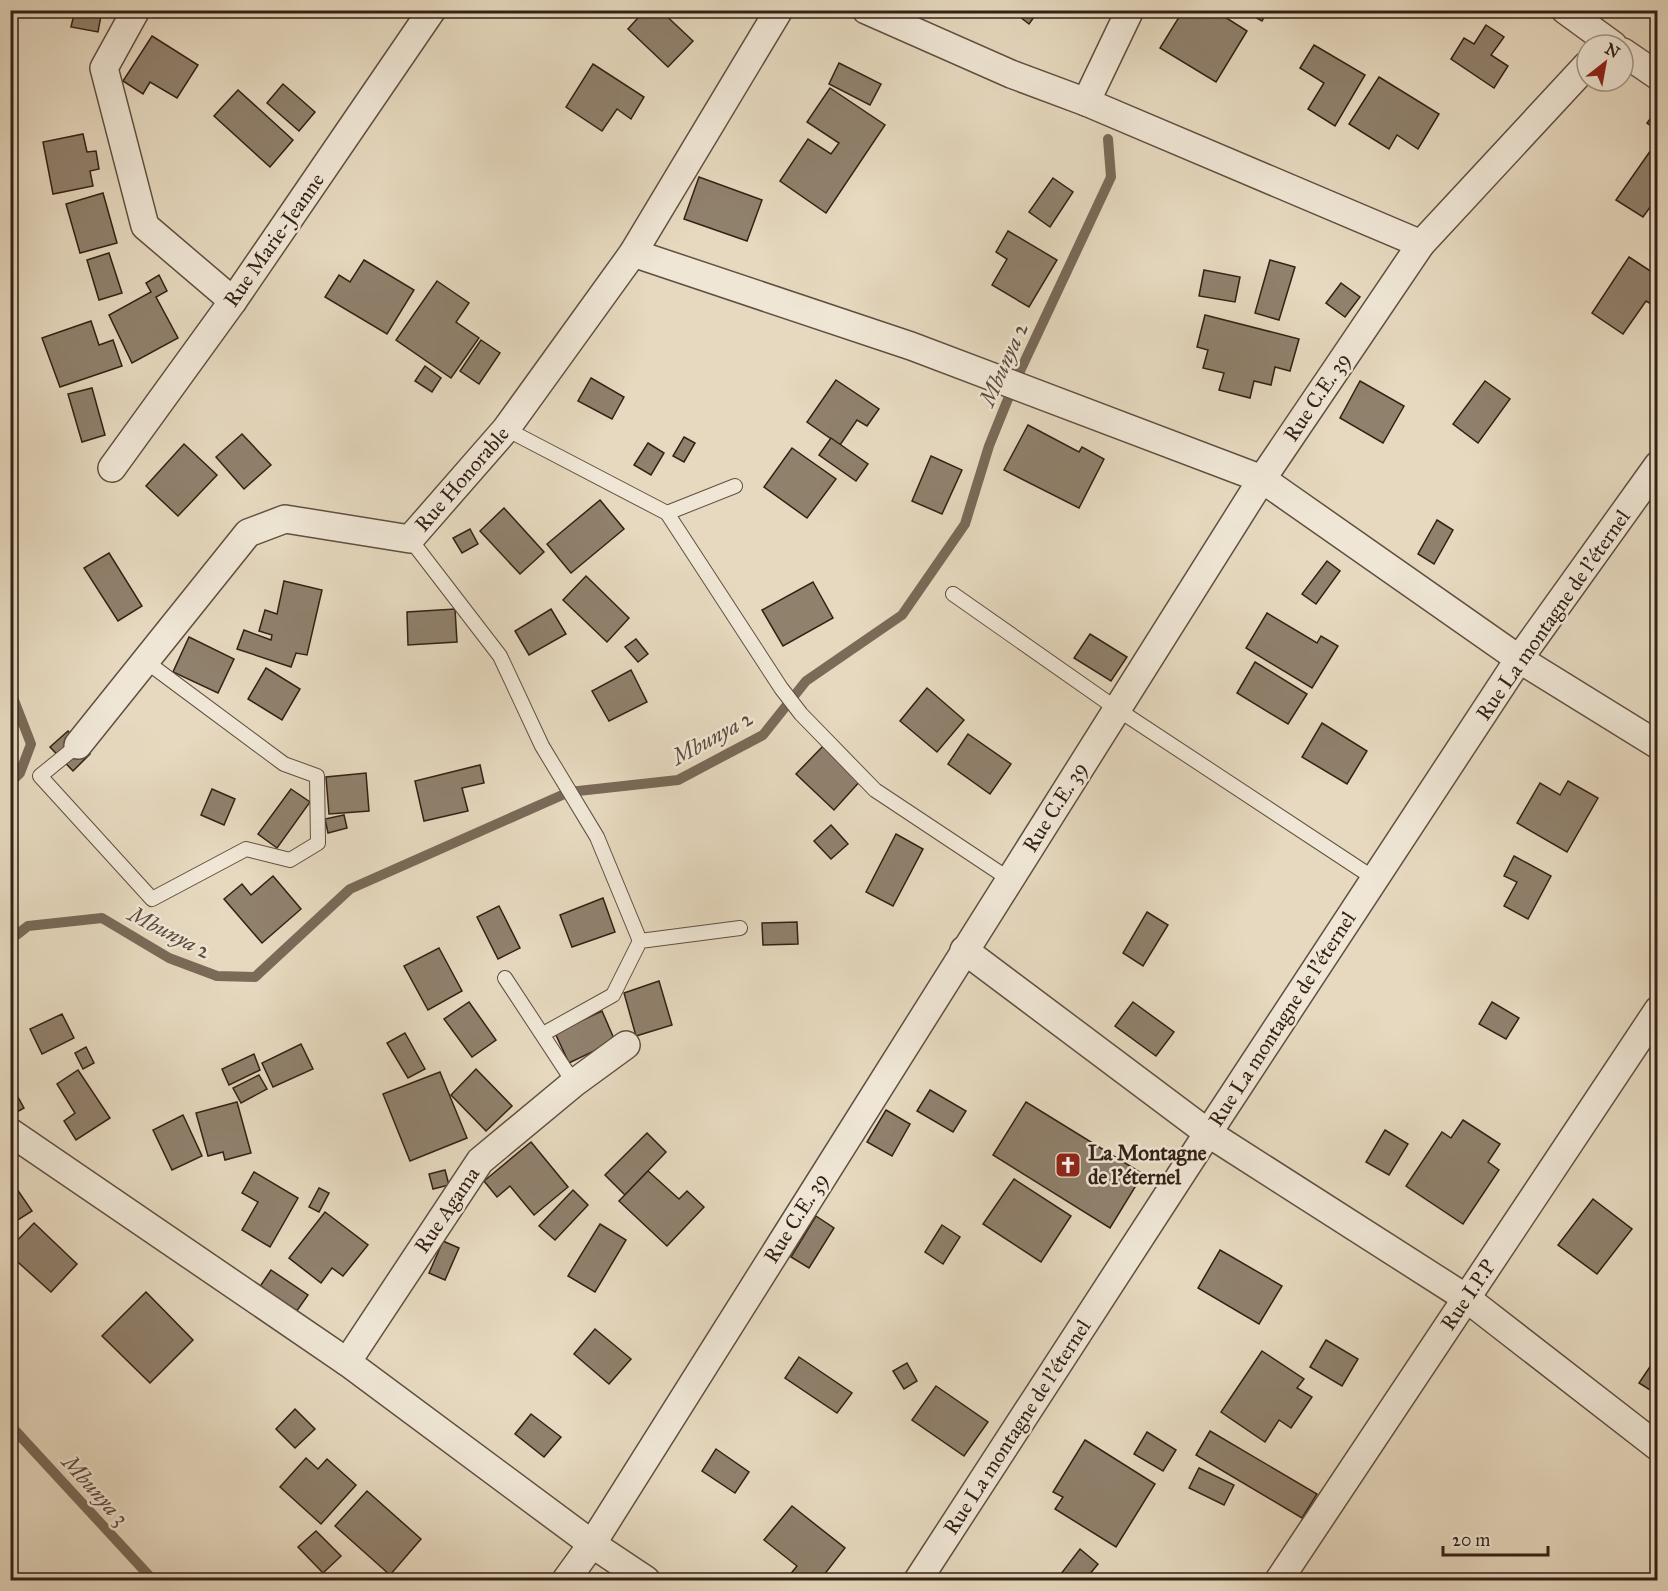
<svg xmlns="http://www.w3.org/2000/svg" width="1668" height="1591" font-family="'IM FELL Great Primer',serif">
<rect width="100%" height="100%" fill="#e6d9bf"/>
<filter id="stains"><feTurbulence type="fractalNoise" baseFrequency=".00333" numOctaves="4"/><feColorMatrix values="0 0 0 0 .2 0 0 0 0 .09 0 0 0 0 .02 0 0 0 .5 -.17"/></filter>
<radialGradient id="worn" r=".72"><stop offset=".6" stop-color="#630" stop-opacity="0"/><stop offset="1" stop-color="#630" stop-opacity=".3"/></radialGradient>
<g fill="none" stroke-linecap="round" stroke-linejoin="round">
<g stroke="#7a6a58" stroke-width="10">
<polyline points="10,690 31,744 20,773 10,783"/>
<polyline points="10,940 28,926 102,918 169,958 217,976 255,977 350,889 569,792 678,780 763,735 806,681 902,615 965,524 989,446 1014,384 1111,177 1108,139"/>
<polyline points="10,1425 153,1580"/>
</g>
</g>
<g fill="#90816d" stroke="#332115" stroke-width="1.5">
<polygon points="75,10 102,10 98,32 71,27"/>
<polygon points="645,10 660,10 693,41 668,67 628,29"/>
<polygon points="1011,10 1039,10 1029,24"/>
<polygon points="1176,10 1214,10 1247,31 1216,82 1160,48 1181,14"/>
<polygon points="1250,10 1268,10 1262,21 1248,13"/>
<polygon points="1486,25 1504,37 1491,55 1508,66 1494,88 1451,59 1464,38 1474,44"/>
<polygon points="152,36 198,65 177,98 150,82 143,94 123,81"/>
<polygon points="1314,45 1365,75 1335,126 1308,109 1324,83 1300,68"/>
<polygon points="839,63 881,84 870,105 829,84"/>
<polygon points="593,64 644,97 631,119 617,109 602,131 566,107"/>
<polygon points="1379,77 1439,114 1418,149 1397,135 1389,149 1349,124"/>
<polygon points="283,84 315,112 299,131 267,103"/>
<polygon points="830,88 885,125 826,213 780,181 808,139 831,154 839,143 807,122"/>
<polygon points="238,90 293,140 270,167 214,116"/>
<polygon points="1658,108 1658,131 1647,123"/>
<polygon points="83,134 87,152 96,151 99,169 90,171 93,186 53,194 43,142"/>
<polygon points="1658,140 1658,196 1643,217 1616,200"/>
<polygon points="699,177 762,200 747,241 684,219"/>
<polygon points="1053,178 1073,192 1050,227 1029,212"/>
<polygon points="103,193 117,243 80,253 66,204"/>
<polygon points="1008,231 1057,260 1029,307 992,285 1007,259 996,252"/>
<polygon points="109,253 122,293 99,300 87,260"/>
<polygon points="1629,257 1658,276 1658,308 1646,301 1623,334 1592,313"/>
<polygon points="364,260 414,290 387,334 325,297 339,275 350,282"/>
<polygon points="1270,260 1295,267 1279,320 1255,313"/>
<polygon points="1204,270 1240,277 1235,302 1199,296"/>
<polygon points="159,275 167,291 156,297 178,338 132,363 109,315 151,292 146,283"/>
<polygon points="437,281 469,303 456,322 479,338 451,378 396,340"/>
<polygon points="1341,283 1360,297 1345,317 1326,303"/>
<polygon points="1205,315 1299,339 1290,371 1275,367 1271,385 1254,381 1250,398 1219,390 1224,373 1203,368 1208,350 1197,347"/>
<polygon points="91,321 99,345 113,340 122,366 60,387 42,338"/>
<polygon points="481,340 500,353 479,384 460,371"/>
<polygon points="425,366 441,378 432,392 415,381"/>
<polygon points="591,378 624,397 612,419 578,401"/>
<polygon points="836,380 879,409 867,426 857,420 840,445 807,422"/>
<polygon points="1360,381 1404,406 1383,443 1340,418"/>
<polygon points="1485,381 1510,399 1478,443 1453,424"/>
<polygon points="92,388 105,435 82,442 68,394"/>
<polygon points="1028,425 1079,452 1082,447 1104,459 1079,508 1004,470"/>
<polygon points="242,434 271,465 244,489 216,457"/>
<polygon points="684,437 695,443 684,462 673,456"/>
<polygon points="831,438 868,464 856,481 819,455"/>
<polygon points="648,443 664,453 651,475 634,465"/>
<polygon points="184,444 217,475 178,516 146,486"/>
<polygon points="792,448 836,479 807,518 764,487"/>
<polygon points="931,456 962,470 942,514 912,501"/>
<polygon points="600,500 624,529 571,573 547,544"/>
<polygon points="504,508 544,552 520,574 480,531"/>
<polygon points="1437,520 1453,530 1434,564 1418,554"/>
<polygon points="470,529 478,544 462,553 453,538"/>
<polygon points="109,553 142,606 118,621 84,568"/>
<polygon points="1327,561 1340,571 1316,604 1302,594"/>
<polygon points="586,576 629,618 607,642 563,600"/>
<polygon points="284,581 322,590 307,655 296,653 291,667 237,649 244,630 271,640 272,635 259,631 265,610 277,614"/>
<polygon points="813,582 833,618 783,646 762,610"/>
<polygon points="455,609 457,642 408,645 407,612"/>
<polygon points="551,609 566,634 529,655 515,631"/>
<polygon points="1267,613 1317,643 1321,636 1338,646 1312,688 1246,648"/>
<polygon points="1090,634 1127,657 1111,681 1074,658"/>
<polygon points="189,637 234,659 218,693 173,672"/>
<polygon points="636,639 648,654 638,662 625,647"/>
<polygon points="1255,662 1307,694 1288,724 1237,693"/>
<polygon points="266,668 300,689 282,720 248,699"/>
<polygon points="631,670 647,702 609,721 592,691"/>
<polygon points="927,688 964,720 937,752 900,721"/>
<polygon points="1322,723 1367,751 1347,784 1302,757"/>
<polygon points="68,731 90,754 73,771 50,747"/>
<polygon points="968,734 1011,764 990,794 948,764"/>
<polygon points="825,744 862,779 834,810 796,774"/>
<polygon points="480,765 484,783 462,788 468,811 424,821 415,781"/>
<polygon points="366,773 369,811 329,814 326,777"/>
<polygon points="1568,781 1598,798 1567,852 1517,823 1540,783 1560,795"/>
<polygon points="212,789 235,799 224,825 201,815"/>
<polygon points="291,789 310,802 277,848 258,834"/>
<polygon points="344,815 347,828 328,833 325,819"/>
<polygon points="831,825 848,844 831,859 814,841"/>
<polygon points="896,834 923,849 893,906 866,892"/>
<polygon points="1514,856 1551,876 1528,919 1504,906 1517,882 1504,876"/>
<polygon points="273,876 301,909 262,943 224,899 242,884 251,895"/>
<polygon points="603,898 615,932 572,947 560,915"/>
<polygon points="499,906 520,948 498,959 477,917"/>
<polygon points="1147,912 1168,925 1143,966 1123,953"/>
<polygon points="797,922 798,944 763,945 762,923"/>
<polygon points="439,948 462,991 428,1010 404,966"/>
<polygon points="659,981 672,1025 636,1036 624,993"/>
<polygon points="469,1002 496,1040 472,1057 444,1019"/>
<polygon points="1133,1002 1174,1032 1156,1056 1115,1026"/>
<polygon points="1492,1002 1519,1018 1506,1039 1479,1024"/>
<polygon points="602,1011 615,1041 569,1063 555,1033"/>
<polygon points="62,1014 74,1038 42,1054 30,1029"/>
<polygon points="405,1033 425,1069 408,1078 387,1043"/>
<polygon points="301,1044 313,1069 273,1087 262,1063"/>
<polygon points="86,1047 94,1063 83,1069 75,1053"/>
<polygon points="254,1054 260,1070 229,1085 222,1069"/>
<polygon points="476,1069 512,1106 486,1131 451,1095"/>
<polygon points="78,1070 110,1118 76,1140 64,1121 75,1113 57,1084"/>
<polygon points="440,1072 467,1138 410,1161 383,1094"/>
<polygon points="259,1075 267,1089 241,1103 233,1088"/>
<polygon points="10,1083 24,1108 10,1116"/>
<polygon points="930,1090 966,1111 953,1132 917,1111"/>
<polygon points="237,1102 251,1153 225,1160 223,1152 208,1156 196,1113"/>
<polygon points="1026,1102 1143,1174 1110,1228 993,1155"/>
<polygon points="886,1110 910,1124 892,1156 867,1142"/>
<polygon points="183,1115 202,1156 172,1170 153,1130"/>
<polygon points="1463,1120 1500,1144 1488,1162 1499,1170 1463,1224 1406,1186 1442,1132 1451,1138"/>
<polygon points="1385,1130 1408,1144 1389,1175 1366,1162"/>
<polygon points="647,1133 666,1152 625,1195 605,1175"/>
<polygon points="531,1142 568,1187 534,1215 510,1186 497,1197 484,1181"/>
<polygon points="445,1170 449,1185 433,1189 429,1174"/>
<polygon points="648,1171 679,1199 687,1191 704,1207 667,1246 619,1201"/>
<polygon points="254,1172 298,1198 270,1247 242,1230 258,1202 242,1193"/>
<polygon points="10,1179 32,1211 10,1225"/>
<polygon points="1014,1179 1071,1216 1041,1262 983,1224"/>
<polygon points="319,1188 329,1193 319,1212 309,1207"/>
<polygon points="573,1190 588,1205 555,1240 539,1226"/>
<polygon points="1593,1199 1632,1229 1597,1274 1558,1245"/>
<polygon points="325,1212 368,1245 343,1276 332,1268 321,1283 289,1258"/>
<polygon points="816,1216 834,1228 809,1268 791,1257"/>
<polygon points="34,1223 77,1264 51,1292 10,1255 10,1248"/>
<polygon points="600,1224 626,1240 595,1292 568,1276"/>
<polygon points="942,1225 960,1237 943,1264 925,1252"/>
<polygon points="443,1241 459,1248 445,1280 429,1273"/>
<polygon points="1220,1250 1282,1286 1259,1324 1198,1288"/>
<polygon points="271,1270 308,1295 294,1315 257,1291"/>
<polygon points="146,1292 193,1340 150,1383 102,1336"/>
<polygon points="595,1329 631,1359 609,1384 574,1354"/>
<polygon points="1326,1340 1358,1359 1342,1386 1310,1367"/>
<polygon points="1262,1351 1304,1379 1297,1388 1312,1397 1291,1428 1279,1420 1265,1442 1221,1412"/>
<polygon points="1658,1355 1658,1395 1639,1383"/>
<polygon points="799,1357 852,1393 837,1413 785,1378"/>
<polygon points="907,1363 917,1381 904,1389 893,1371"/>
<polygon points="936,1386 988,1422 964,1456 912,1420"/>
<polygon points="295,1409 315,1429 295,1448 276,1429"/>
<polygon points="531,1414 561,1437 544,1457 515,1434"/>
<polygon points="1210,1431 1317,1494 1302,1518 1196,1455"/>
<polygon points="1147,1432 1176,1450 1163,1471 1134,1454"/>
<polygon points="1085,1440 1155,1484 1116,1547 1055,1509 1063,1497 1053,1492"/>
<polygon points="716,1449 749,1472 735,1493 702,1471"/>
<polygon points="306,1458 318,1469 327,1459 356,1485 321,1524 280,1487"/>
<polygon points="1199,1468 1234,1485 1224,1505 1189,1488"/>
<polygon points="367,1491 421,1539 390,1575 335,1526"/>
<polygon points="792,1506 845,1548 820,1580 793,1580 788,1577 797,1566 764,1540"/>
<polygon points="316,1531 341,1556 323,1573 298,1547"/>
<polygon points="1080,1549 1098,1564 1085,1580 1060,1580 1057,1579"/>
</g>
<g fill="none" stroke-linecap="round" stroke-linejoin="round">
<g stroke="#604f40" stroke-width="16">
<g id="service">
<polyline points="506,429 667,513 781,688 801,714 875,790 1009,879"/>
<polyline points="667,513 735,486"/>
<polyline points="410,539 500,656 542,746 597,837 640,941"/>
<polyline points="953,594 1117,709 1375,879"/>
<polyline points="78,745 40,776 152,899 246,849 290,860 318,843 317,776 284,764 144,660"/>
<polyline points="505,978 574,1083"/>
<polyline points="543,1034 613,995 640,941 740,928"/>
</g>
</g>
<g stroke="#604f40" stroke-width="30">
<g id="minor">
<polyline points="136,10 104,68 145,226 233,301"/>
<polyline points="866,10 1011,74 1086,102 1421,244"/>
<polyline points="1565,10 1613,45"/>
<polyline points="1623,52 1658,76"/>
<polyline points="1086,102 1130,10"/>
<polyline points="633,253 911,346 1262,479 1519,659 1658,745"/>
<polyline points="112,468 233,301 432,10"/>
<polyline points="78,745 248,533 285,519 410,539 506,429 633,253 779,10"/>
<polyline points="964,950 1208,1133 1466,1298 1658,1447"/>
<polyline points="10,1132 347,1362 592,1544 646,1580"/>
<polyline points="347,1362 480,1161 574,1083 626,1045"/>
<polyline points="566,1580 592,1544 1262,479 1421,244 1587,65"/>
<polyline points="918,1580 1208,1133 1519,659 1658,465"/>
<polyline points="1279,1580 1658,1010"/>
</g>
</g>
<use href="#service" stroke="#efe6d5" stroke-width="14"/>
<use href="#minor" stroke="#efe6d5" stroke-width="27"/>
</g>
<defs>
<g id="church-square" transform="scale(1.35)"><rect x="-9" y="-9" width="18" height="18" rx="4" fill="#8f2418" stroke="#efe6d5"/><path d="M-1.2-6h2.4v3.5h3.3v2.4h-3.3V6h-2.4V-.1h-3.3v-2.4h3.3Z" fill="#fff"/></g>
</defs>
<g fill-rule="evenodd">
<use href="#church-square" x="1068" y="1165"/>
</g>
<g text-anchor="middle" stroke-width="5" stroke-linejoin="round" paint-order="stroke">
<g font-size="21" fill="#332115" stroke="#efe6d5">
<text transform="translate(274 240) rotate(-55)" y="7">Rue Marie-Jeanne</text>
<text transform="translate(1317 397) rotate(-56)" y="7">Rue C.E. 39</text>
<text transform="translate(462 479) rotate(-49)" y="7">Rue Honorable</text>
<text transform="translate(1553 615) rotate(-55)" y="7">Rue La montagne de l'éternel</text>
<text transform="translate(1055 807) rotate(-58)" y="7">Rue C.E. 39</text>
<text transform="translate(1282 1019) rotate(-57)" y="7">Rue La montagne de l'éternel</text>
<text transform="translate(447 1210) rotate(-56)" y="7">Rue Agama</text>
<text transform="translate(796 1218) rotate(-58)" y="7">Rue C.E. 39</text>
<text transform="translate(1468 1295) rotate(-56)" y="7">Rue I.P.P</text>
<text transform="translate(1017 1427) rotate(-57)" y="7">Rue La montagne de l'éternel</text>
</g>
<g font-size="21" font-weight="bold" fill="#332115" stroke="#efe6d5" text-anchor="start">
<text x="1088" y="1160">La Montagne<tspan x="1088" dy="24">de l'éternel</tspan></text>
</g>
<g font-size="22" font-style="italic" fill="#5c4b3c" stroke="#efe6d5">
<text transform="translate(1003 364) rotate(-66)" y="8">Mbunya 2</text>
<text transform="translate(712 737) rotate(-29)" y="8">Mbunya 2</text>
<text transform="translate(170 932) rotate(27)" y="8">Mbunya 2</text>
<text transform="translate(96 1490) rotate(48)" y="8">Mbunya 3</text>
</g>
</g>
<rect width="1668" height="1591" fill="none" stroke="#e6d9bf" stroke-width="36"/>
<rect x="12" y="12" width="1644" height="1567" fill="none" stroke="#332115" stroke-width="3"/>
<rect x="18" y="18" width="1632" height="1555" fill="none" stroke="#332115" stroke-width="1.5"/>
<g transform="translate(1605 63) rotate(31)"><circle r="28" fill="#efe6d5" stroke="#a49788" stroke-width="1.5"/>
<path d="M0-4.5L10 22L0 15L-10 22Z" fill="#8f2418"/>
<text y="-9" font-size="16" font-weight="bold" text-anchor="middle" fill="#332115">N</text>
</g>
<path d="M1443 1546v9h105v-9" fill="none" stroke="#332115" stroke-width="3"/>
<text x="1452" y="1546" font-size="18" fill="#332115" stroke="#efe6d5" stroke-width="4.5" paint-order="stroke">20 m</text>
<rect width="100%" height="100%" filter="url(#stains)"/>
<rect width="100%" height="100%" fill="url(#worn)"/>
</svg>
